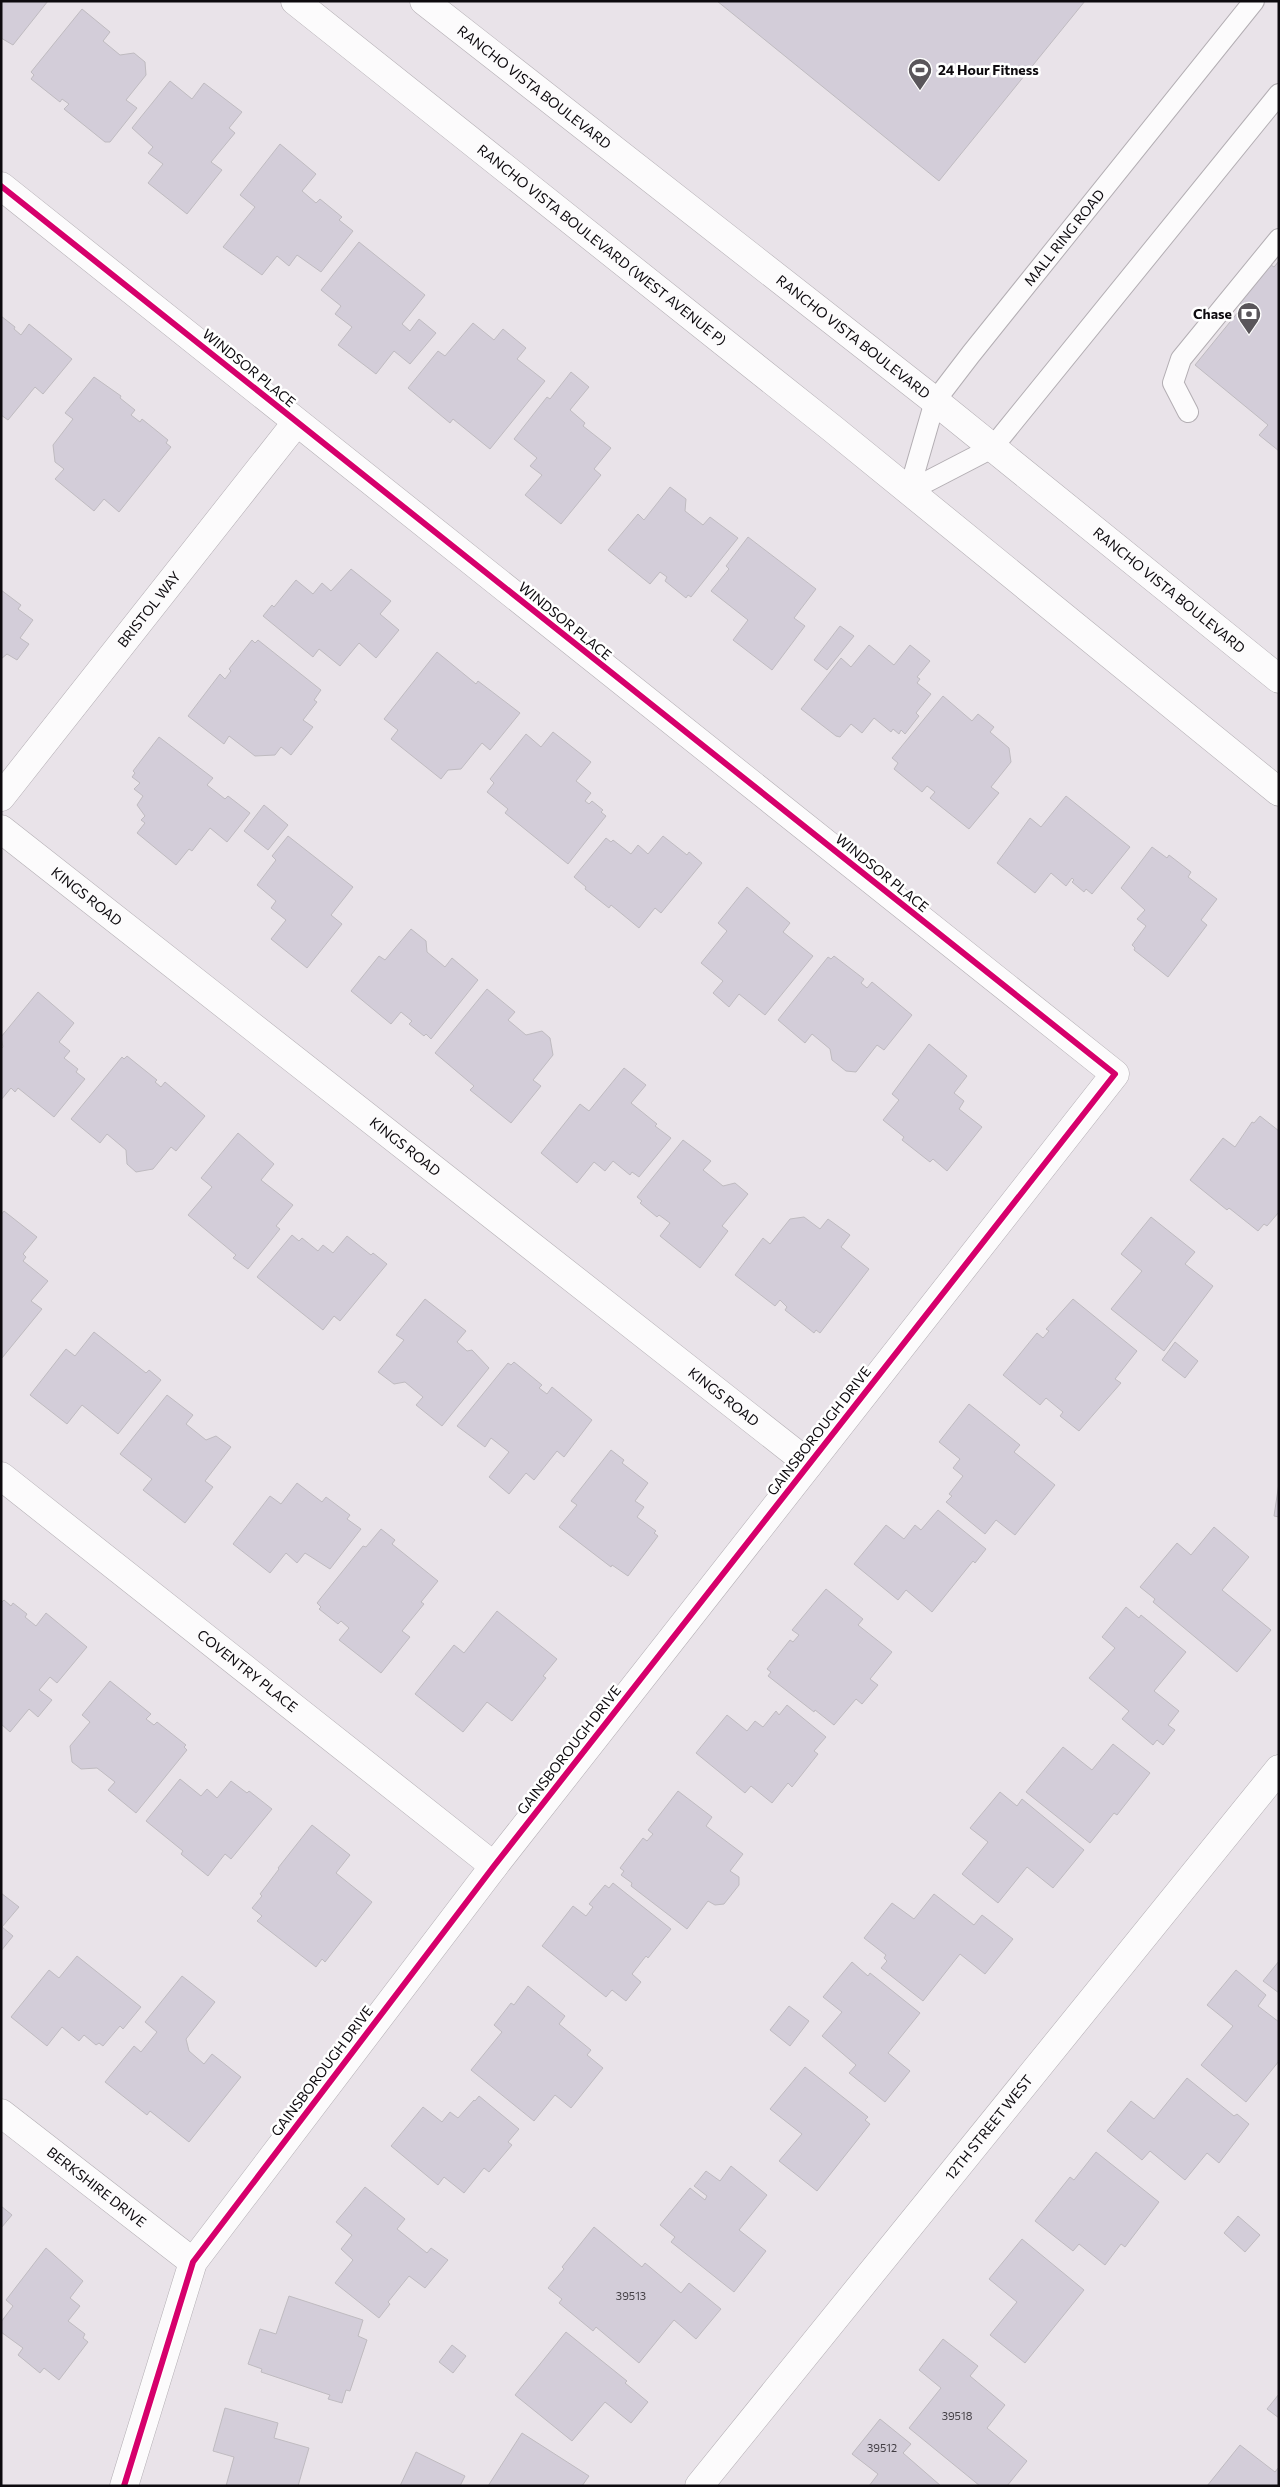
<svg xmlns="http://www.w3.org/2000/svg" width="1280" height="2487" font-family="Commissioner,sans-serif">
<rect width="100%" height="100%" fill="#e9e3e9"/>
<g fill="#d3cdd9" stroke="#bfbbc0">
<polygon points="1,1 48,1 13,45 1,38"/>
<polygon points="717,1 1085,1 939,181"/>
<polygon points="82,9 110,32 103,41 120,55 134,53 145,62 146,75 126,100 137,108 110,142 105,142 64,109 69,104 62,99 60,102 31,79 34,75 31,72"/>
<polygon points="170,81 192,99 204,83 242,112 229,128 235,133 211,162 222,170 187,214 148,183 163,164 148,153 153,147 132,128"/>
<polygon points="280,144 316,174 302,191 316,203 320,199 342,217 339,220 353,231 321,272 297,255 289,266 277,256 262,275 223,247 255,207 240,195"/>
<polygon points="359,242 425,295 402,324 410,331 419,319 436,333 410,364 394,351 376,374 338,345 352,327 335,314 341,306 321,290"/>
<polygon points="1279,261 1279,451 1259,435 1268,425 1195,365 1243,306 1240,303 1271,265 1274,267"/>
<polygon points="1,316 15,327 14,329 21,335 29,324 72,359 43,394 35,387 8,420 1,415"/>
<polygon points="473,323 494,340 503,329 526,348 517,359 545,381 490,449 453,419 450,423 408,388 438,351 445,356"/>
<polygon points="571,372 589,387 570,410 585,423 583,426 611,448 594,469 601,475 561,524 525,495 542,475 530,466 537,458 514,439 547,397 550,399"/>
<polygon points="94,377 121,396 120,398 135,410 131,415 140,422 142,419 168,440 166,443 171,447 119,512 104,499 94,511 55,479 64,469 55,462 53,445 73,419 65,413"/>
<polygon points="670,487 686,499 685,511 703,525 710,517 738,538 691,597 688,595 686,598 665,581 667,577 660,572 650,584 608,550 638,514 644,520"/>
<polygon points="748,537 816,589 794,618 805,626 772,670 733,640 748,620 711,591 729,569 726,566"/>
<polygon points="351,569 391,601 380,614 399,630 376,658 359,643 340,666 319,649 313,657 263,616 272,605 274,607 296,580 313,594 322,583 331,591"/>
<polygon points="1,590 21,605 18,609 33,620 20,638 29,644 17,660 7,654 1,659"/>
<polygon points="840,626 854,636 827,670 814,660"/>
<polygon points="252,640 255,643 258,640 321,690 314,700 317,702 303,720 313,727 291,755 281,747 275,755 255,756 229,736 224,744 188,716 220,674 225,679 231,671 229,669"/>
<polygon points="869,645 894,665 910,645 930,661 917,677 920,679 917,683 931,694 916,713 919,716 905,734 901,730 899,734 893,729 891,732 874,718 862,733 851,724 840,737 836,736 801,709 841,658 851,667"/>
<polygon points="437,652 476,684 478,681 520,713 490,750 482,743 461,769 448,770 441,779 391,739 398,730 384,719"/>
<polygon points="943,696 972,721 978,714 994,727 990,732 1009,748 1011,762 991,787 999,793 969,829 930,798 935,792 927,786 922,792 894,769 898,763 892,758"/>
<polygon points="553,732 591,762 576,781 591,793 585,801 589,804 592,801 603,810 601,812 606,816 568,864 505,813 508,809 487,792 494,783 490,779 526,734 541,747"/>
<polygon points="159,737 213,778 207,785 225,799 228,796 250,813 227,842 210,828 192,851 189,849 176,865 137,833 145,823 141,820 145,816 137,805 143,796 134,789 140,783 132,777 135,773 133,771"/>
<polygon points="1066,796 1130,847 1092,894 1086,889 1084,892 1072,882 1074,880 1072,878 1066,886 1051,873 1035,893 997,863 1030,818 1041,827"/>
<polygon points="264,805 288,825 268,850 244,831"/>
<polygon points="288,836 353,887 331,915 342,924 307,968 271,939 286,920 271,908 276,901 257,885 276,860 272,856"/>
<polygon points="663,836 687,855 689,852 702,863 661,913 655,908 639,928 611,905 609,908 585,889 586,887 574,877 606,838 611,842 613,840 631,854 638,845 648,854"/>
<polygon points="1152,847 1167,858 1169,855 1191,872 1188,877 1217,899 1201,920 1207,925 1168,977 1134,950 1135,948 1132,945 1146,926 1137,919 1145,910 1121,888"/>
<polygon points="747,887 790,923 783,932 813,956 765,1015 739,994 729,1007 713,993 723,981 701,963 727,931 718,923"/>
<polygon points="411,929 426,941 427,952 445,967 452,958 478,980 431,1039 426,1034 424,1036 409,1024 412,1021 401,1012 391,1024 351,991 379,956 385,960"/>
<polygon points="834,956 864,979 861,983 867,988 872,982 912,1015 884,1050 877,1045 856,1072 846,1071 832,1060 830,1049 812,1034 805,1043 778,1020 828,957 831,959"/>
<polygon points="487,989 515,1012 508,1020 526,1035 542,1031 550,1038 553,1055 533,1080 541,1086 511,1123 470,1090 474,1086 435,1053"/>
<polygon points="38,992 74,1023 59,1042 70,1051 64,1058 78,1069 76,1072 85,1079 54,1117 18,1088 15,1092 11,1088 1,1100 1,1049 3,1047 1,1037"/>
<polygon points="929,1044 967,1076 954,1093 964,1101 959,1109 982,1127 947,1171 933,1159 930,1162 902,1140 904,1137 883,1120 899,1100 892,1094"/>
<polygon points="127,1056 157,1080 155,1082 161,1087 165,1082 205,1116 176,1151 171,1147 153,1169 136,1172 127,1164 126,1150 107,1134 100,1143 71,1119 122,1057 124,1059"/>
<polygon points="624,1068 646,1085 631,1103 657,1124 655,1126 671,1138 639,1177 632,1172 630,1175 613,1161 605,1171 594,1162 577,1183 541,1153 580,1104 589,1111"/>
<polygon points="1260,1116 1279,1131 1279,1212 1267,1226 1264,1224 1258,1231 1229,1208 1227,1210 1190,1180 1223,1138 1235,1147 1252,1122 1254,1123"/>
<polygon points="238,1133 274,1164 261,1180 293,1205 276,1226 280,1229 248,1269 233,1258 236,1255 188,1215 212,1187 201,1178"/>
<polygon points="683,1140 711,1161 703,1170 723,1186 735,1183 748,1194 722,1226 728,1231 700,1268 660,1236 670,1223 659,1215 657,1217 640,1203 642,1201 637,1197"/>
<polygon points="4,1211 37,1237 23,1254 26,1257 23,1261 48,1281 31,1301 42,1309 2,1358 1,1215"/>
<polygon points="804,1217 820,1229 828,1219 850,1235 841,1247 869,1269 820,1333 816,1330 814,1333 785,1310 787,1307 780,1300 775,1306 735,1275 763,1238 770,1244 790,1219"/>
<polygon points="1151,1217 1195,1252 1185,1264 1213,1286 1164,1351 1111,1309 1142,1271 1121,1254"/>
<polygon points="292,1235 299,1241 302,1238 318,1251 323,1245 333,1253 347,1236 371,1255 373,1253 387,1264 340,1321 334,1316 323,1330 257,1277"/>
<polygon points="425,1299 466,1331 457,1342 467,1351 472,1350 489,1368 442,1426 416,1405 423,1397 405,1382 394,1384 378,1372 404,1340 396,1335"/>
<polygon points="1073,1299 1137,1351 1115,1379 1121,1383 1079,1431 1060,1416 1063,1412 1046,1398 1040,1405 1003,1375 1037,1333 1043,1338 1049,1331 1046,1329"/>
<polygon points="94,1332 146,1373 149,1370 161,1380 118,1434 82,1405 67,1424 30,1395 66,1349 75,1356"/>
<polygon points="1175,1342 1198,1361 1185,1378 1162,1360"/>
<polygon points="514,1362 542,1385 539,1388 547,1394 552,1387 592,1420 564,1457 557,1451 534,1480 526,1473 509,1494 489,1477 509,1452 491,1438 485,1447 457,1426 508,1363 511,1365"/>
<polygon points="167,1395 193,1415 186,1424 206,1440 216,1436 231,1447 205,1481 213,1487 185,1523 143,1490 152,1479 120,1454"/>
<polygon points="969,1404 1020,1445 1014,1452 1055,1485 1015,1535 996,1520 985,1534 946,1502 952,1496 949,1494 963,1476 953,1468 960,1459 939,1442"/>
<polygon points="611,1450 624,1460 622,1463 648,1483 635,1501 644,1507 637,1517 656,1531 654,1533 658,1536 628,1576 612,1565 611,1567 559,1527 577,1505 571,1501"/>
<polygon points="297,1483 322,1502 326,1497 350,1515 347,1519 361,1529 330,1569 305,1553 297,1563 286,1553 270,1573 233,1544 270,1496 281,1504"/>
<polygon points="1279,1483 1279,1517 1274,1516"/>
<polygon points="938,1510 986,1549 975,1563 973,1561 932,1612 906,1590 898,1600 854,1564 886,1525 904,1539 915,1525 921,1530"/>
<polygon points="1214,1527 1249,1557 1222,1590 1271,1630 1237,1672 1153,1602 1155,1599 1140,1587 1177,1543 1191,1555"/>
<polygon points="381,1529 395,1540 392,1544 438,1581 421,1602 424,1604 402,1631 410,1637 381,1673 339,1640 349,1628 341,1621 338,1624 319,1609 321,1607 317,1603 363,1546 366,1547"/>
<polygon points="826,1589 863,1619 858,1625 892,1652 870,1679 878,1685 862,1704 856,1699 834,1725 815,1710 814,1712 768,1676 771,1672 767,1669 790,1640 793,1642 799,1635 792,1630"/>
<polygon points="4,1600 11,1606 13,1603 27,1614 25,1617 36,1626 46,1613 87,1647 57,1683 50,1677 39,1690 52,1700 38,1717 29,1709 10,1732 1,1724 1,1603"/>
<polygon points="1126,1607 1139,1618 1141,1615 1186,1652 1154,1691 1179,1711 1168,1725 1175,1730 1163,1745 1157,1740 1153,1745 1122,1719 1129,1711 1089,1678 1115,1648 1102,1637"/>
<polygon points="497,1611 557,1659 543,1676 546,1678 512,1721 487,1702 463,1732 415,1694 454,1645 464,1653"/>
<polygon points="110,1681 151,1714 146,1719 154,1725 157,1722 186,1745 184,1747 187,1750 136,1813 108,1790 115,1782 97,1768 81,1769 72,1762 70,1746 90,1722 82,1715"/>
<polygon points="787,1705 826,1737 814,1751 818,1754 792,1787 788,1783 772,1803 751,1786 745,1793 696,1753 727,1715 747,1731 755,1721 763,1727 776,1711 779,1715"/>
<polygon points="1113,1744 1150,1773 1117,1815 1114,1813 1090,1843 1026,1792 1063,1747 1092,1770"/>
<polygon points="180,1779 201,1796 207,1789 217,1798 231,1781 247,1793 249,1791 272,1809 231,1859 225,1854 208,1876 181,1854 183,1851 146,1821"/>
<polygon points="678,1791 712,1817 706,1826 743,1854 730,1871 739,1877 739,1885 724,1904 715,1905 708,1901 687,1929 631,1886 632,1883 621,1875 624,1871 620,1868 643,1838 647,1841 653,1834 648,1830"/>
<polygon points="1000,1792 1017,1806 1022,1799 1084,1850 1053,1888 1027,1867 998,1903 962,1874 988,1842 970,1828"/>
<polygon points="312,1825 350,1855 336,1873 372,1902 325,1962 322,1959 316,1967 257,1921 262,1916 252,1908 262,1896 260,1894 279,1869 278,1868"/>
<polygon points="613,1883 671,1929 648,1958 646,1956 632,1974 641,1982 626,2001 612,1990 606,1997 542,1946 573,1906 586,1916 593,1907 589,1904 605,1885 609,1888"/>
<polygon points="1,1893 19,1907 2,1927 13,1936 1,1951"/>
<polygon points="934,1894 974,1925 982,1915 1013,1939 985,1974 960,1954 923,2001 881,1968 887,1961 884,1958 886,1955 864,1938 892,1903 914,1919"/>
<polygon points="77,1956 141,2007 123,2029 120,2026 103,2046 99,2043 96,2045 84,2035 79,2041 62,2027 47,2046 11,2017 49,1970 59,1978"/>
<polygon points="1279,1961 1279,1993 1263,1981"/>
<polygon points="852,1962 868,1976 870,1973 920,2013 888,2053 910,2071 885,2102 849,2073 856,2065 822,2036 842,2012 823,1997"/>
<polygon points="1236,1970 1266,1995 1258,2006 1279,2022 1279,2061 1246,2102 1201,2065 1233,2026 1207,2005"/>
<polygon points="182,1976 215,2002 186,2039 189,2051 204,2064 212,2054 241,2077 189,2142 150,2111 147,2115 105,2082 134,2046 141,2052 157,2032 145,2022"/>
<polygon points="528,1986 565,2016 559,2024 591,2050 587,2055 603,2068 571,2108 555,2095 534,2121 471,2070 502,2032 494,2025 511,2003 514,2005"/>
<polygon points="789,2006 809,2021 790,2046 770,2030"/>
<polygon points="805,2067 868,2117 865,2120 870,2124 817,2191 779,2161 802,2134 770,2109"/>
<polygon points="1187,2078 1234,2116 1237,2114 1249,2124 1219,2163 1207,2153 1185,2180 1150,2151 1142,2160 1107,2131 1131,2101 1154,2119"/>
<polygon points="479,2096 519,2129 508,2142 512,2145 489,2172 484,2168 464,2193 444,2177 438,2185 391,2146 423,2107 442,2122 450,2112 458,2118 474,2100 475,2101"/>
<polygon points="1096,2152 1159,2202 1125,2247 1121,2244 1105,2265 1079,2244 1073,2251 1035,2221 1070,2177 1074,2180"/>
<polygon points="731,2166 767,2195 739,2230 766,2251 734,2292 671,2242 675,2237 660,2225 690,2188 705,2200 707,2196 694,2186 706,2171 720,2181"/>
<polygon points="365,2187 405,2219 397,2229 427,2253 431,2248 448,2260 425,2288 409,2276 388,2302 390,2304 379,2318 335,2283 353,2260 341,2249 352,2235 336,2222"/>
<polygon points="1,2206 12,2215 1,2228"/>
<polygon points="1238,2216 1260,2235 1245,2252 1224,2233"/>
<polygon points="594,2227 642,2267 645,2263 681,2293 689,2283 721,2309 696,2339 674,2320 639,2363 596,2327 593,2331 559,2303 562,2299 548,2288 564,2269 562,2267"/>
<polygon points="1022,2239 1084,2290 1025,2363 990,2335 1017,2302 989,2279"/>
<polygon points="46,2248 83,2281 70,2298 80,2306 68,2321 85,2334 83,2338 88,2342 59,2380 44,2368 40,2373 18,2355 23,2348 1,2332 1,2322 13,2306 6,2300"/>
<polygon points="289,2296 363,2320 358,2336 367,2340 350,2391 346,2390 342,2403 328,2399 330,2395 261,2372 262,2369 248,2364 260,2329 276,2334"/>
<polygon points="566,2332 627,2381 625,2383 648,2402 631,2423 605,2402 572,2441 515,2395"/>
<polygon points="943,2339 978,2366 970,2376 1005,2405 987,2428 1027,2461 1007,2486 980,2486 909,2428 941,2388 919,2370"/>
<polygon points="452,2345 466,2356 453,2373 439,2362"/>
<polygon points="1279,2394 1279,2418 1267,2409"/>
<polygon points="225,2408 278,2423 274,2438 309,2448 298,2486 226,2486 234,2457 213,2451"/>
<polygon points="880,2419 911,2444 903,2453 941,2486 869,2486 878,2474 852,2454"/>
<polygon points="522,2433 589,2476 582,2486 488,2486"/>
<polygon points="1240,2445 1275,2472 1279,2467 1279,2486 1207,2486"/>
<polygon points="416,2452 465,2476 460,2486 400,2486"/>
</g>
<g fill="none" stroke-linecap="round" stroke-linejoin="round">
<g stroke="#b3aeb3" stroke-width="22">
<g id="lane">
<polyline points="1188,412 1173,383 1181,359 1279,239"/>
<path id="s1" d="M909 491 935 401 971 354 1254 1"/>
<polyline points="909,491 992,448 1279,94"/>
</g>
</g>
<g stroke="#b3aeb3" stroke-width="29">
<g id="street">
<polyline points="1,186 1115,1074 494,1866 193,2262 124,2486"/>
<path id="s2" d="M1 797 296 423"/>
<path id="s3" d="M1 829 809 1464"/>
<path id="s4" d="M1 1476 494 1866"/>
<path id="s5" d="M1 2113 193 2262"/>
<path id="s6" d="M699 2486 1279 1769"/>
</g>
</g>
<g stroke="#b3aeb3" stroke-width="29">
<g id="primary">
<path id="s7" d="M295 1 833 429 1279 792"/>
<path id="s8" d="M424 1 935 401 1279 679"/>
</g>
</g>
<use href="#lane" stroke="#fcfbfc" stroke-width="20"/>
<use href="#street" stroke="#fcfbfc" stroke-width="28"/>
<use href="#primary" stroke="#fcfbfc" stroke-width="28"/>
<g stroke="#fff" stroke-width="9">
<polyline id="cycleway" points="1,186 1115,1074 494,1866 193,2262 124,2486"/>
</g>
<use href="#cycleway" stroke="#d6006c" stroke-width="6"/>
</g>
<defs>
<g id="stadium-pin" transform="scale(1.25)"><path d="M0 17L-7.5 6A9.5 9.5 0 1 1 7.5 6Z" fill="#5a565b" stroke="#fff"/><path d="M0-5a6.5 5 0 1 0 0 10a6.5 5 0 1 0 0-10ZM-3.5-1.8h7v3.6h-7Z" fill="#fff"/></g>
<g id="bank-pin" transform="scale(1.25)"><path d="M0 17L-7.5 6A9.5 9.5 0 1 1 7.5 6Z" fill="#5a565b" stroke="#fff"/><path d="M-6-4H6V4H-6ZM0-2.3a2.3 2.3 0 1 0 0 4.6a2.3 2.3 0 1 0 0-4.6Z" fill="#fff"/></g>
</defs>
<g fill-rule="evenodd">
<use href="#stadium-pin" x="920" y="70"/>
<use href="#bank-pin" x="1249" y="314"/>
</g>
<g text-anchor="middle" stroke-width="5" stroke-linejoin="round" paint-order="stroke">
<g font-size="11" fill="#423e44">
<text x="631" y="2300">39513</text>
<text x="957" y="2420">39518</text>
<text x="882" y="2452">39512</text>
</g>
<g font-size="14" font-weight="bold" fill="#0d0a0e" stroke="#fff" text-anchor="start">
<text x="938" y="75">24 Hour Fitness</text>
<text x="1232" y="319" text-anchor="end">Chase</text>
</g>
<g font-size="14" fill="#0d0a0e" stroke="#fff">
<text dy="5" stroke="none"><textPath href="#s8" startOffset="140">RANCHO VISTA BOULEVARD</textPath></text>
<text dy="5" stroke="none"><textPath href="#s1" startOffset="302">MALL RING ROAD</textPath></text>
<text dy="5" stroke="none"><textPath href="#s7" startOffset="392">RANCHO VISTA BOULEVARD (WEST AVENUE P)</textPath></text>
<text dy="5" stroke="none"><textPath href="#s8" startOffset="545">RANCHO VISTA BOULEVARD</textPath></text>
<text transform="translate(249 368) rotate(39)" y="5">WINDSOR PLACE</text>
<text dy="5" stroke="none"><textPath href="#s8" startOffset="950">RANCHO VISTA BOULEVARD</textPath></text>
<text dy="5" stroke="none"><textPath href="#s2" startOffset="239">BRISTOL WAY</textPath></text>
<text transform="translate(565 621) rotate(39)" y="5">WINDSOR PLACE</text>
<text transform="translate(882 873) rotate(39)" y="5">WINDSOR PLACE</text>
<text dy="5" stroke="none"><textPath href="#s3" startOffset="109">KINGS ROAD</textPath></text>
<text dy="5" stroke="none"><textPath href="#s3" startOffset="514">KINGS ROAD</textPath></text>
<text dy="5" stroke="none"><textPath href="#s3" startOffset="919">KINGS ROAD</textPath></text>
<text transform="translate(819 1431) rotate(-52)" y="5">GAINSBOROUGH DRIVE</text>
<text dy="5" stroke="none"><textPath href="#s4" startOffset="314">COVENTRY PLACE</textPath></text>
<text transform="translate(569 1750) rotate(-52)" y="5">GAINSBOROUGH DRIVE</text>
<text transform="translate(322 2071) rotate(-53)" y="5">GAINSBOROUGH DRIVE</text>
<text dy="5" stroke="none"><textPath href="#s6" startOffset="461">12TH STREET WEST</textPath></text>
<text dy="5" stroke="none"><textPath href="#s5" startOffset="121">BERKSHIRE DRIVE</textPath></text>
</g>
</g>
<rect width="1280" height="2487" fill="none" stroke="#0d0a0e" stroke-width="5"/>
</svg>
